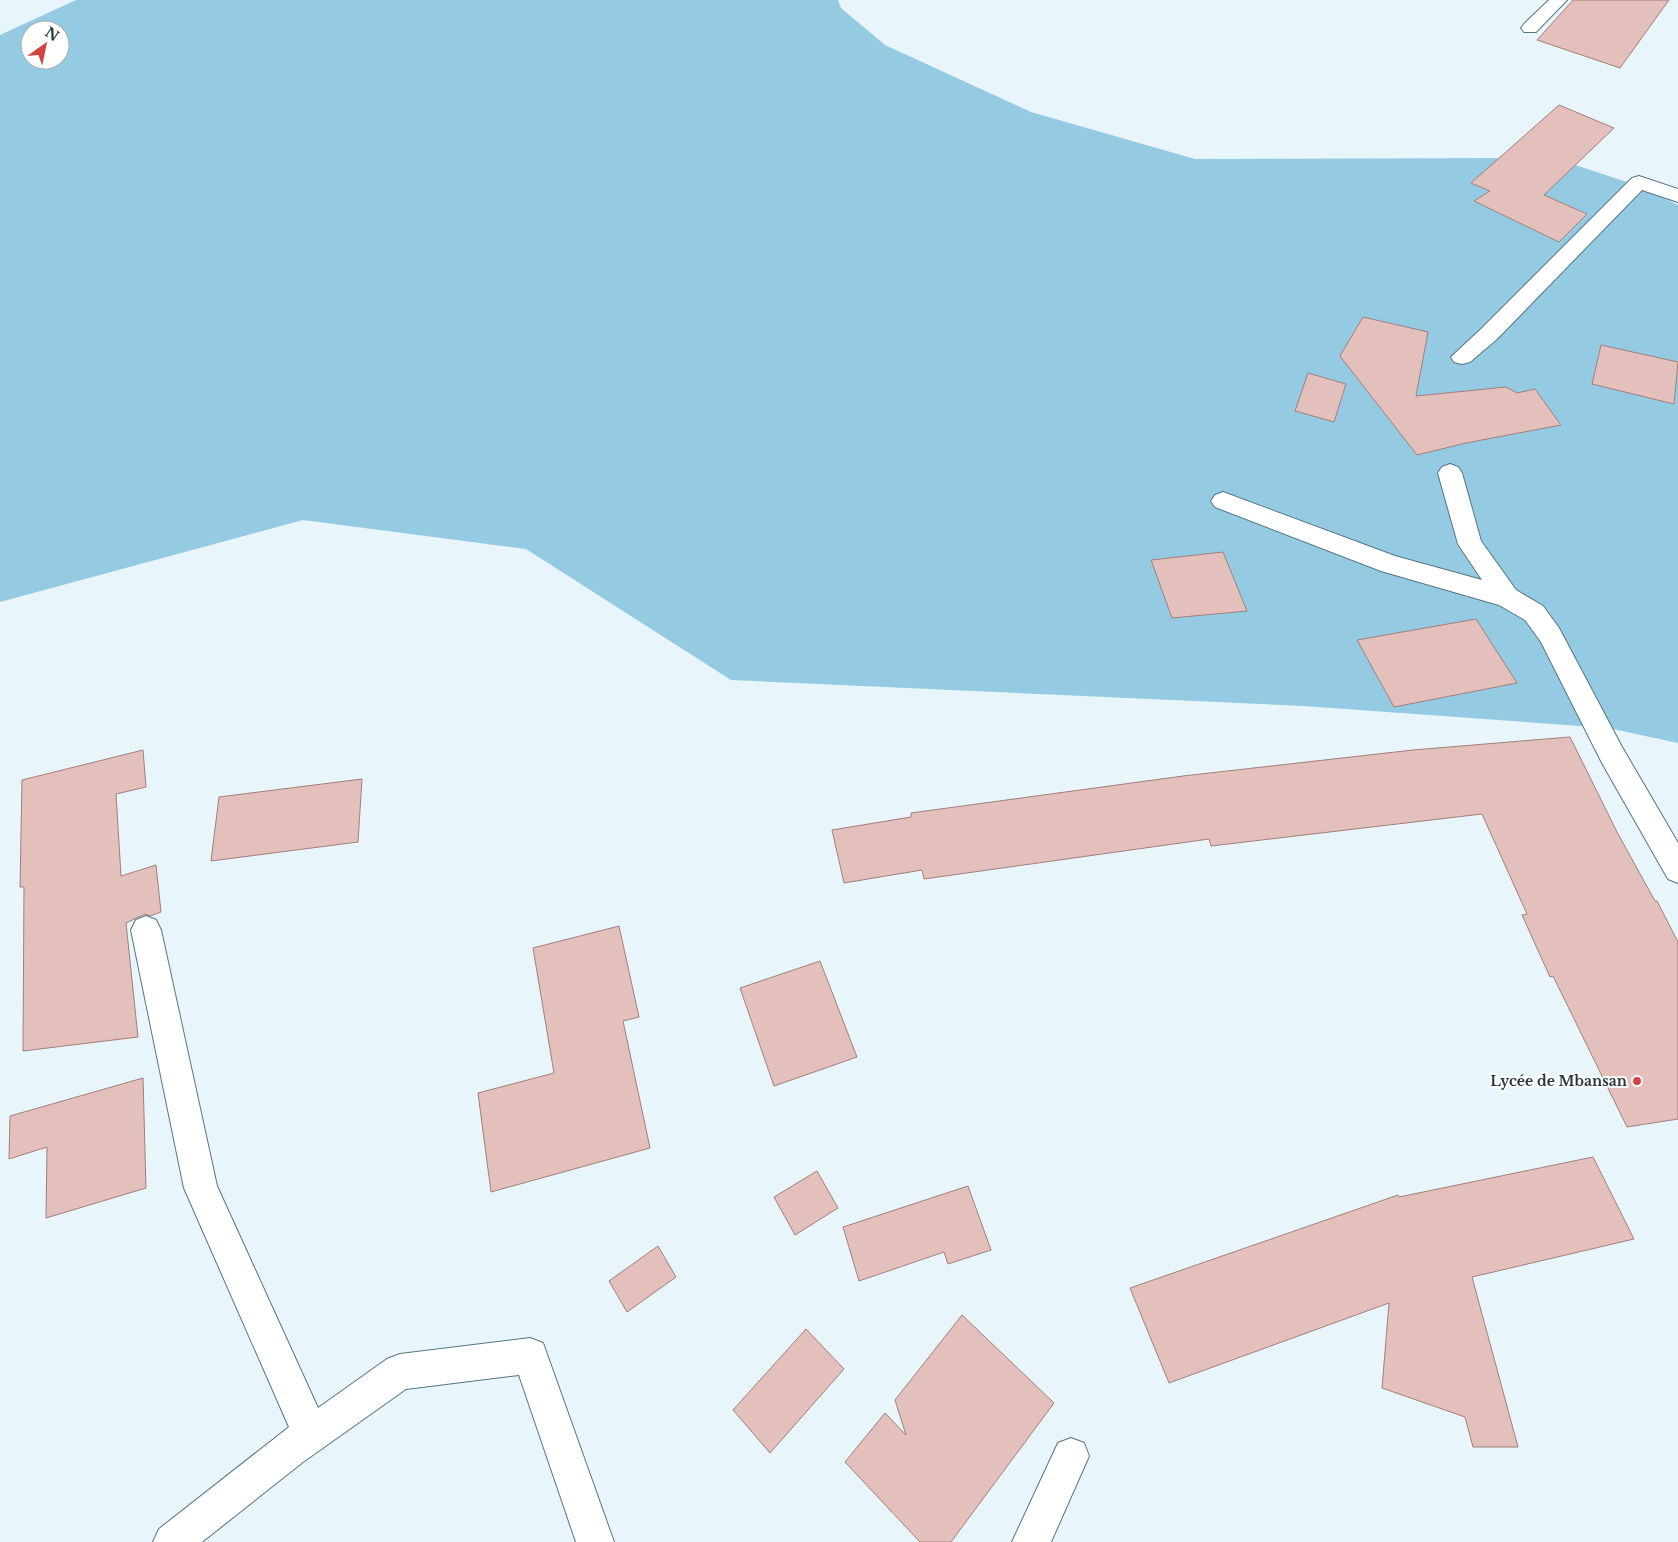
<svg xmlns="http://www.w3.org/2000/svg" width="1678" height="1542" font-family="'Libre Baskerville',serif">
<rect width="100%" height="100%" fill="#e8f5fb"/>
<path fill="#95cbe2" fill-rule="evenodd" d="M76 0H838L841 8 885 45 1031 112 1195 159 1554 158 1642 187 1678 205V743L1608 728 1304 706 731 680 526 549 303 520 0 602V35ZM30 30H60V60H30Z"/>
<g fill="#e4c0bc" stroke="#a07f7b">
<polygon points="1573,0 1669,0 1620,68 1537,40"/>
<polygon points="1559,105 1614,128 1544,195 1587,214 1559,242 1474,201 1490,191 1471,183"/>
<polygon points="1363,317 1428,332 1416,396 1506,387 1517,393 1535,389 1561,425 1466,443 1417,455 1340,356"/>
<polygon points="1601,345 1678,362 1674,404 1592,384"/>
<polygon points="1308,373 1346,384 1334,422 1295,411"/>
<polygon points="1223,552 1247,611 1172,618 1151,560"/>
<polygon points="1476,619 1517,683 1394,707 1357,640"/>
<polygon points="1570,737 1617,832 1655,901 1657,901 1678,942 1678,1119 1627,1127 1553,976 1550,977 1522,915 1527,914 1482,814 1211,846 1209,839 924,879 922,870 844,883 832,830 911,817 911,813 1183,776 1413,750"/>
<polygon points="143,750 146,787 116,794 121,876 156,865 161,912 150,916 145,914 126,923 138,1037 23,1051 24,887 20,887 22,780"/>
<polygon points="362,779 358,842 211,861 219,797"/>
<polygon points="619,926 639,1017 623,1021 650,1148 491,1192 478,1093 554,1073 533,948"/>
<polygon points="820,961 857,1057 774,1086 740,988"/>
<polygon points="143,1078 146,1188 46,1218 47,1147 9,1159 10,1116"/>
<polygon points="1593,1157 1634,1239 1472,1277 1518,1447 1473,1447 1465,1417 1382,1388 1389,1303 1169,1383 1130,1288 1398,1195 1399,1197"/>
<polygon points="817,1171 838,1208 795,1235 774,1197"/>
<polygon points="968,1186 991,1250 948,1264 944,1252 859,1281 843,1227"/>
<polygon points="658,1246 676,1277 627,1312 609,1281"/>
<polygon points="962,1315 1054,1403 951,1542 920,1542 845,1462 885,1413 906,1435 895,1400"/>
<polygon points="806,1329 844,1369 770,1453 733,1410"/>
</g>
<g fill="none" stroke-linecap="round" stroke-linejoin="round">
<g stroke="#567583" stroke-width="2">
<g id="minor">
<polygon points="1549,0 1567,0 1536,32 1524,32 1521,28 1524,24"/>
<polygon points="1639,176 1678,189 1678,202 1642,190 1497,339 1470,362 1462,364 1454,362 1451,357 1481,329 1632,178"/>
<polygon points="1450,464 1458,467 1462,473 1481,541 1516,590 1543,606 1559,628 1622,747 1678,843 1678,883 1668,879 1602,763 1541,642 1525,620 1499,605 1381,571 1215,507 1211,501 1215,495 1223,492 1395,556 1482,580 1458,544 1438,473 1442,467"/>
<polygon points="146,916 156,920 161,930 217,1186 318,1408 387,1359 400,1354 530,1338 543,1343 614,1542 576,1542 519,1375 406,1389 303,1462 202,1542 153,1542 159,1529 289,1427 184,1188 131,930 136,920"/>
<polygon points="1071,1438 1084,1443 1089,1456 1051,1542 1012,1542 1058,1443"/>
</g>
</g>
<use href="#minor" fill="#fff" fill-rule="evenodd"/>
</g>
<circle fill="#d14240" stroke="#fff" stroke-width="2" cx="1637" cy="1081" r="5"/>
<g text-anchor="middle" stroke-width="4" stroke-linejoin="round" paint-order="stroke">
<g font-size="14" font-weight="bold" fill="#28363c" stroke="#fff" text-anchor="end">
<text x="1627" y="1086">Lycée de Mbansan</text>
</g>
</g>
<g transform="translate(45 45) rotate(33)"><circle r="24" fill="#ffffff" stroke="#a9afb1"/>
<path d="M0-4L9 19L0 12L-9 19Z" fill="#d14240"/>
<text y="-8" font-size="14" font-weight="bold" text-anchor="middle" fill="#28363c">N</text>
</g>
</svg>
